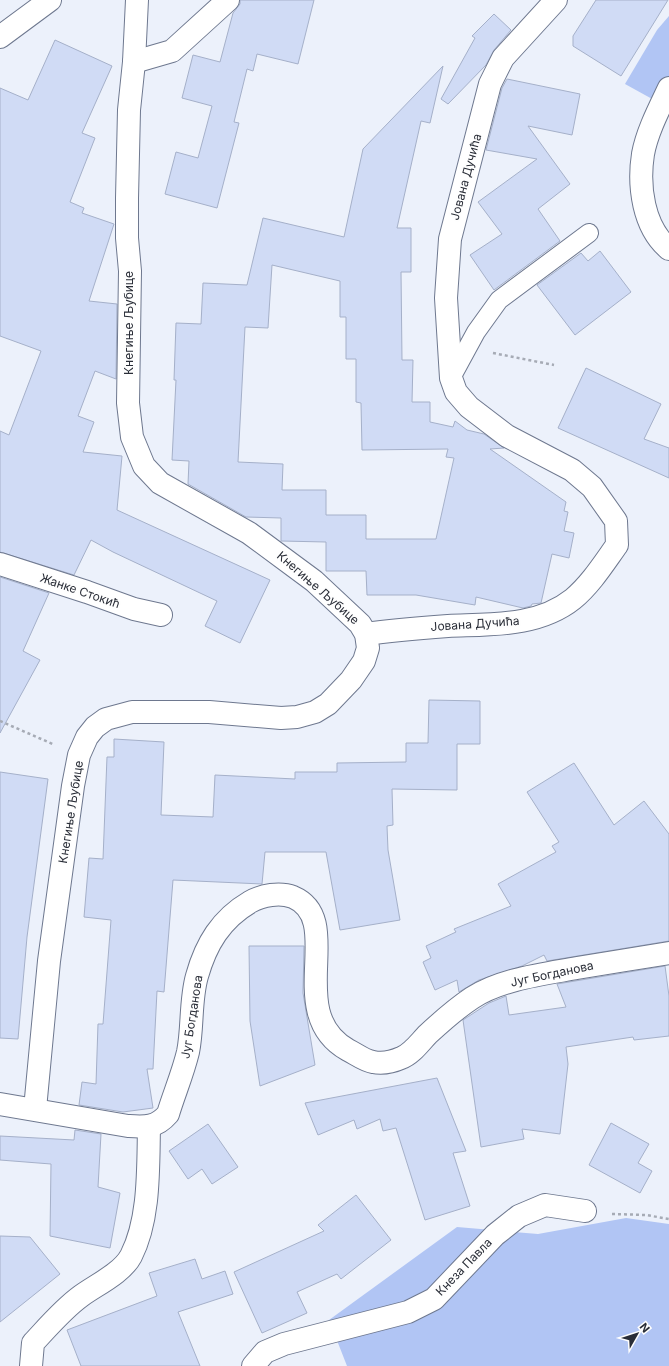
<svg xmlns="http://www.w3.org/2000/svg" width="669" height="1366" font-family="Inter,sans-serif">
<rect width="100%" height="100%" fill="#ecf1fb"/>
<g fill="#b1c5f4">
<polygon points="669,16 669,90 654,100 625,84 657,30"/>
<polygon points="626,1218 669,1224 669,1366 347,1366 329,1320 457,1227 538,1234"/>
</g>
<g fill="#d0dbf5" stroke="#a5b0c9" fill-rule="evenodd">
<polygon points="240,0 314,0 298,64 257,54 253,71 247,69 234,122 239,123 217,208 165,194 176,152 198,158 212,106 182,98 193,55 220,62 233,13 240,4"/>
<polygon points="596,0 668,0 621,76 573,46 573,36"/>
<polygon points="494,14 511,30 494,50 486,65 448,104 441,99 475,38 472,36"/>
<polygon points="55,40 112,66 82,133 95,138 70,202 84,208 82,213 114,224 89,301 117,304 116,379 95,371 78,416 94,422 83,452 122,456 117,510 270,580 240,643 205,626 217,601 113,552 91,540 74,575 0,552 0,431 9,435 41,351 0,336 0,88 28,100"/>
<path d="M443 66 430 123 421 121 397 228H411V272H401L402 360H413L412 402H430V422L453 427 455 421 467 430 484 434 504 448 490 449 566 502 564 511 568 512 564 531 574 533 569 558 552 554 541 603 532 604 531 606 523 608 476 597 475 605 416 595H367L366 571H326V542L281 541V518L246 517 188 484 189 461 172 460 176 380H174L176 323 201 324 203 283 247 285 263 218 344 237 363 149ZM272 265 340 281V317H346V359H356V402L361 403 362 450 448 449 446 457 454 458 436 539H366V515H326V490H282L283 464 238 462 245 327 268 328Z"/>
<polygon points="507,79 580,94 572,135 528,126 570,184 538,209 560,241 494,290 470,255 502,234 478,202 537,159 486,150 502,88"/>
<polygon points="600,251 631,292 575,335 537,285 581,253 588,261"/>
<polygon points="586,368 661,404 644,439 669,448 669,478 558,428"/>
<polygon points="0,577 49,593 23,651 40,660 0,733"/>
<polygon points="429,700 480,701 480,744 457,744 457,790 392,789 393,825 387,826 388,850 400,920 340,930 326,852 265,852 262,884 173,880 164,992 157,991 153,1069 147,1069 153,1108 123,1112 79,1105 82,1082 96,1084 98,1024 103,1024 111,920 84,917 89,858 103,859 107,757 114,757 114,739 164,742 161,815 213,817 215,775 295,779 295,772 337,772 337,763 406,762 406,743 428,743"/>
<polygon points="574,763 614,825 644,801 669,834 669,941 547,961 544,955 522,966 479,980 459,992 457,980 435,990 423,962 431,958 426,946 456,932 454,929 511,906 498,884 556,852 552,846 559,842 527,792"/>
<polygon points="0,772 48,779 27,937 18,1039 0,1038"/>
<polygon points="249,946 304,946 303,993 315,1065 260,1086 250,1021"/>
<polygon points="665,966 669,996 669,1036 634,1040 633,1037 566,1047 568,1064 560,1134 522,1129 524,1139 481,1147 463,1020 489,1003 506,996 509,1015 566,1007 557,984"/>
<polygon points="437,1078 466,1151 453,1153 470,1206 425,1220 396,1128 383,1131 380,1119 357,1129 354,1120 318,1135 305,1103"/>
<polygon points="611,1123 649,1144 638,1163 652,1171 640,1193 589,1165"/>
<polygon points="208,1124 238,1167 212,1184 202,1169 188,1179 169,1151"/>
<polygon points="75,1130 101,1134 98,1187 120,1193 110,1248 50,1236 51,1164 0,1160 0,1136 74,1140"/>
<polygon points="356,1195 391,1240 341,1279 337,1274 297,1292 307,1313 262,1333 234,1272 324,1231 318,1225"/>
<polygon points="0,1236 30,1237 60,1274 0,1322"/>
<polygon points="195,1259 202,1279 225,1271 233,1294 178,1312 200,1366 81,1366 67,1330 157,1296 149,1273"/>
</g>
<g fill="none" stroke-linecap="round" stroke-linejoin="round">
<g stroke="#6e788f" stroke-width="20">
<polyline id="lane" points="451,378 476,332 499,300 589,233"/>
</g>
<g stroke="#6e788f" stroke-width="24">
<g id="street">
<polyline points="0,37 50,0"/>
<polyline points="134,62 172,51 228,0"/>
<path d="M669 88C659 109 647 132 643 154 638 186 643 227 669 249"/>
<polyline points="0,564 87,592 134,609 161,615"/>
<path d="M366 634C393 630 420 628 448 626 491 624 538 627 573 599 591 584 604 563 617 545L616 521 592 487 572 470 507 436 469 407 456 392 451 378 446 298 450 239 490 84 503 58 556 0"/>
<path d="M0 1104 128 1126C145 1127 156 1128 168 1114 174 1094 183 1073 188 1052 193 1028 190 1000 197 976 206 944 221 919 250 902 262 895 280 892 293 897 347 920 282 1013 348 1050 356 1054 365 1061 373 1062 383 1064 392 1062 401 1058 412 1054 420 1042 428 1034 441 1022 457 1008 472 998 501 979 544 974 577 968 608 963 638 958 669 953"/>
<polyline points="35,1109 49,961 73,786 79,755 87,737 95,727 106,719 132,712 209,712 281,718 297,717 315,712 328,704 351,680 364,661 368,648 366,634 360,624 314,581 249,533 160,483 144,466 132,437 128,403 130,271 127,238 127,198 129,110 134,62 137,0"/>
<path d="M31 1366 33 1343C48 1327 63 1309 81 1296 96 1285 122 1273 131 1256 150 1219 148 1168 149 1127"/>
<polyline points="253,1366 265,1352 284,1344 408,1312 434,1299 495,1235 519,1216 545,1205 585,1211"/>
</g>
</g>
<g stroke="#a6abb5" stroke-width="2.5" stroke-dasharray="3 3" stroke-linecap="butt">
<polyline points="493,353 554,365"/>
<polyline points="0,721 55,745"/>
<polyline points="612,1214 646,1215 669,1219"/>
</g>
<use href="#lane" stroke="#fff" stroke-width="18"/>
<use href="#street" stroke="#fff" stroke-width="22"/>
</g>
<g text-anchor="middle" stroke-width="4" stroke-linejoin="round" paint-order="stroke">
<g font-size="12" fill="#292d37" stroke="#fefefe">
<text transform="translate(466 177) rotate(-75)" y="4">Јована Дучића</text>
<text transform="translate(129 323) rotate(-90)" y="4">Кнегиње Љубице</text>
<text transform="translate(318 588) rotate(41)" y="4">Кнегиње Љубице</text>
<text transform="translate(80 591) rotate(19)" y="4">Жанке Стокић</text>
<text transform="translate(475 624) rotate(-4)" y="4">Јована Дучића</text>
<text transform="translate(71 812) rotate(-81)" y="4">Кнегиње Љубице</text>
<text transform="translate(552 974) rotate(-12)" y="4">Југ Богданова</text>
<text transform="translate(192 1017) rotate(-81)" y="4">Југ Богданова</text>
<text transform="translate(464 1267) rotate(-46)" y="4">Кнеза Павла</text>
</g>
</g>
<g transform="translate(637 1334) rotate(51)" stroke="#fefefe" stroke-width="3" paint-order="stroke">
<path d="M0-3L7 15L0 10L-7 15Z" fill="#292d37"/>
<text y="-6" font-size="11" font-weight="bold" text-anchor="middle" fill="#292d37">N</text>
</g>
</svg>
